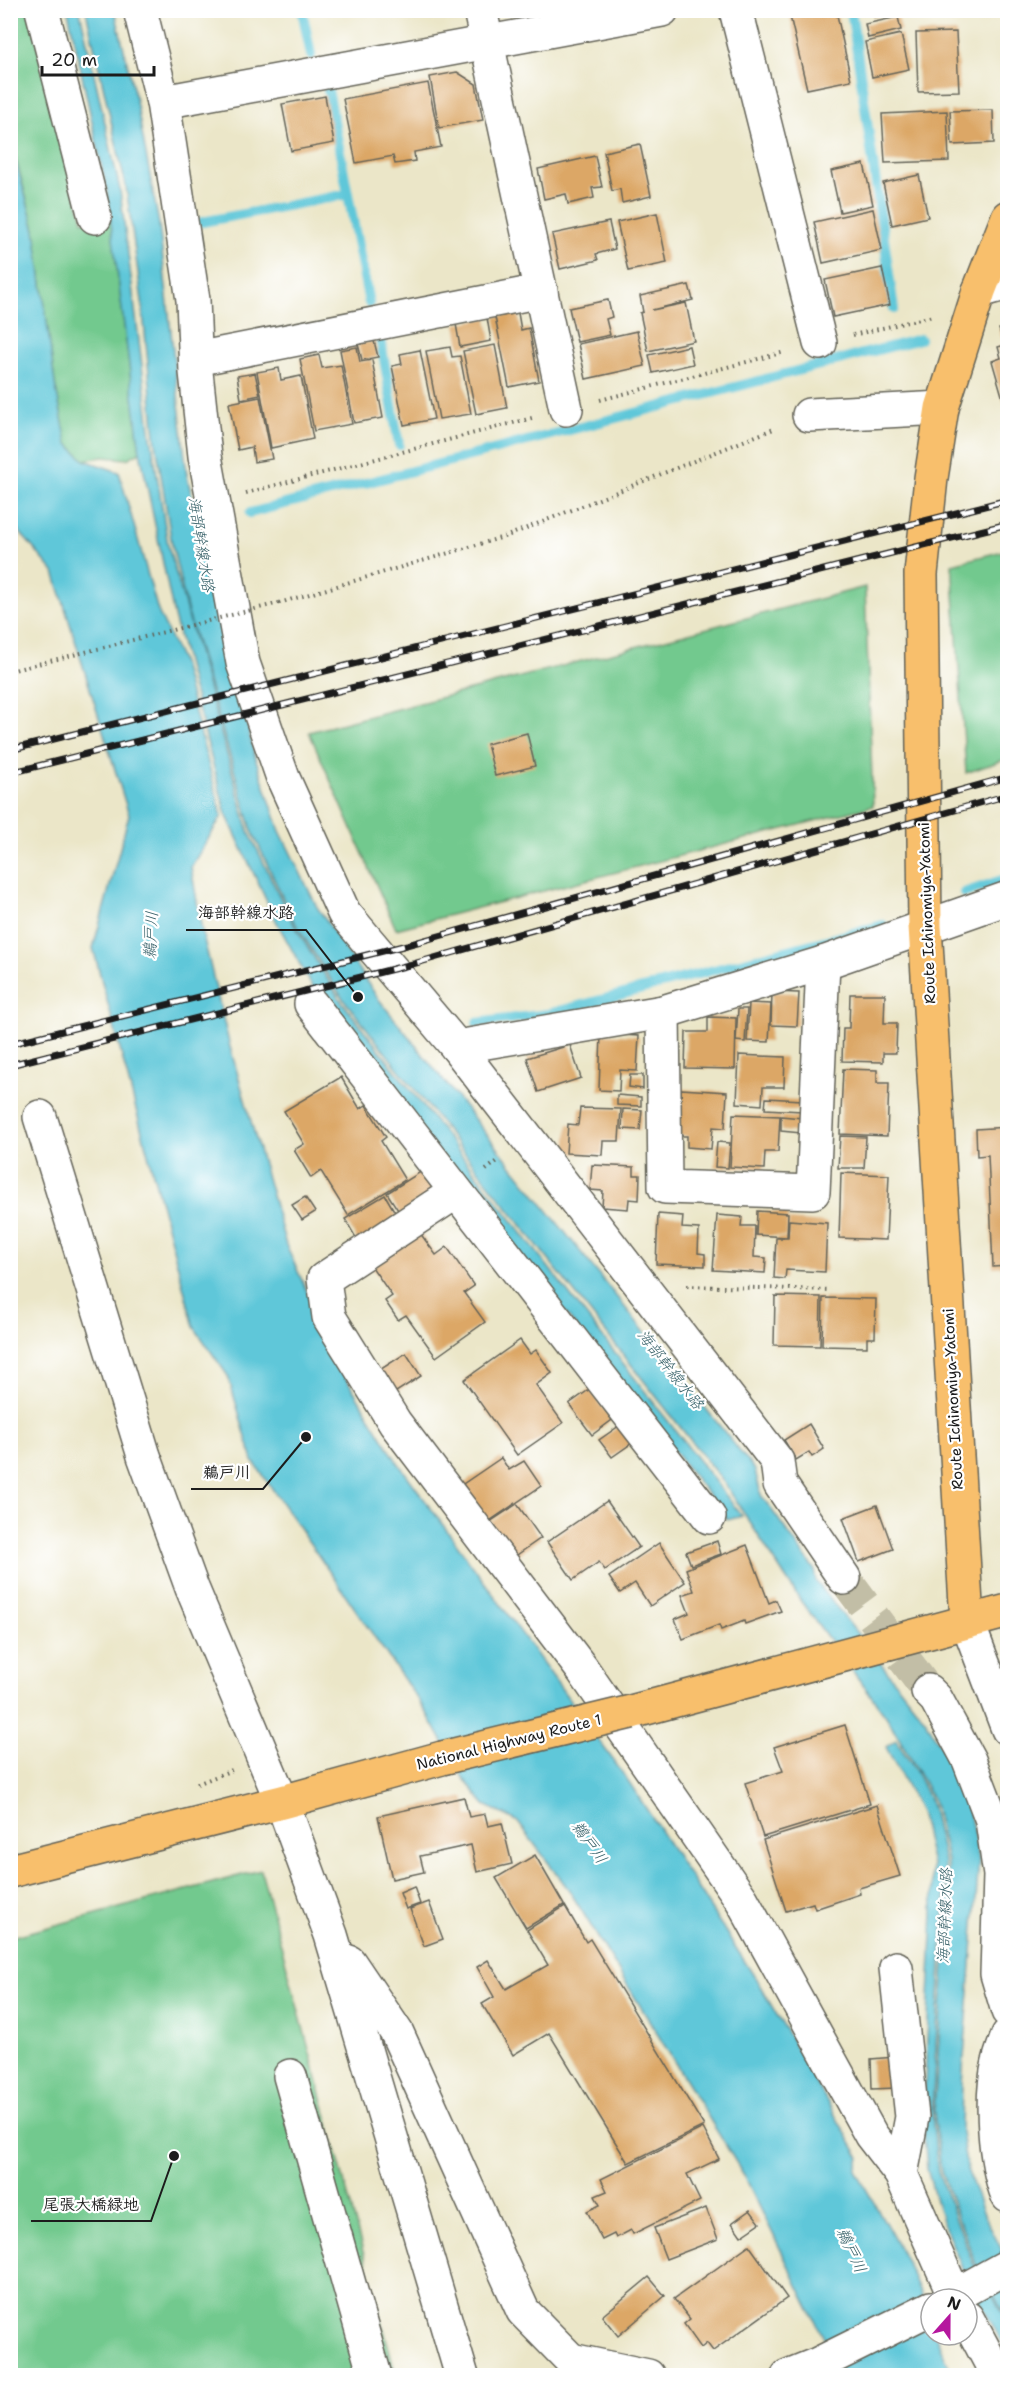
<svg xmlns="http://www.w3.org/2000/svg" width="1018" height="2386" font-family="'Shantell Sans','Klee One',sans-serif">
<rect width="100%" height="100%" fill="#fff"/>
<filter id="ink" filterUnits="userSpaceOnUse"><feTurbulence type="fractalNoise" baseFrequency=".0167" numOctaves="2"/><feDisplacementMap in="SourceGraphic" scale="12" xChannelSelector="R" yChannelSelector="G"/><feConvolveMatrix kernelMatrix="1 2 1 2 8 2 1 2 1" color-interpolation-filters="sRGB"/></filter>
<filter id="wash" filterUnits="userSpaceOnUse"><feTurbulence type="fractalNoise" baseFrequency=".008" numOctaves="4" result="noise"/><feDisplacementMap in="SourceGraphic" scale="24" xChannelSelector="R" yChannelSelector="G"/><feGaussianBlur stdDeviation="1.35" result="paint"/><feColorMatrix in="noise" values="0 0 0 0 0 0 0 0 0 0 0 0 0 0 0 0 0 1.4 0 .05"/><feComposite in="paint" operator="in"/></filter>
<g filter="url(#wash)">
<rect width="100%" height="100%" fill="#ebe6c8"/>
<g fill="#72c98e" stroke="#477255" stroke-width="1.5">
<polygon points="10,11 29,11 83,221 111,220 140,452 127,459 103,457 84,460 67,443 55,384 35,230 11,141"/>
<polygon points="1007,550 1007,759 966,773 952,564"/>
<polygon points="865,587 873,806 396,929 309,732"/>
<polygon points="261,1870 396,2375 11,2376 11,1937"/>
</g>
<g fill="#5ec7d9" stroke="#3d727a" stroke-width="1.5">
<polygon points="68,11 80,11 120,190 151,437 168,545 249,832 290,918 339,998 742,1516 728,1520 320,1001 274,917 226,814 174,616 140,452 107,191"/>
<polygon points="86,11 115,11 136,101 159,224 187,476 255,757 280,831 317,907 377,997 755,1470 761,1495 814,1569 816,1581 926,1721 951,1765 969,1811 979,1859 962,2084 961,2132 967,2169 985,2217 1007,2260 1007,2316 975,2262 941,2172 934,2112 948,1901 947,1861 934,1803 918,1771 886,1716 800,1600 725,1484 341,996 292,918 252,831 188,613 172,545 155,437 142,301 126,187"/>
<path d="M10 141 35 230 55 384 67 443 84 460 119 472 158 611 182 663 222 816 191 867 202 931 230 1047 286 1245 346 1378 396 1460 629 1782 756 1979 860 2158 856 2171C877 2209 931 2295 931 2335H935L953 2375H842L744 2175 569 1890 517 1821 485 1805 462 1776 425 1710 253 1461 228 1376 194 1327 93 948 129 815 54 572 11 522Z"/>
<polygon points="896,1740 916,1771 931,1803 944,1861 945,1900 932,2112 938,2172 973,2263 990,2288 1007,2321 1007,2352 962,2268 940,2215 927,2169 923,2124 933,1912 932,1865 920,1811 886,1747"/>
</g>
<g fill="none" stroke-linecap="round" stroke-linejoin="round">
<g stroke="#5ec7d9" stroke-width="10">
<polyline points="302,10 311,55"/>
<polyline points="851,10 894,309"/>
<polyline points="328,90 369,303"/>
<polyline points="202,222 348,194"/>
<polyline points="381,342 399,445"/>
<polyline points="250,513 920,339"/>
<polyline points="964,893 1008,878"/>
<polyline points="477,1023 548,1014 883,925"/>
</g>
</g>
<g id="blocks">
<g fill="#dca766">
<polygon points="797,10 836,10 851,80 807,89 789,12"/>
<polygon points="872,10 896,10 896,11 874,17"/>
<polygon points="898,17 901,30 868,38 865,24"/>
<polygon points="956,32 959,91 918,92 916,33"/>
<polygon points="901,34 909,69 872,77 865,42"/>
<polygon points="457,72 476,84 483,120 439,128 430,77"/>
<polygon points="428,83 441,147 414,152 415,161 395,164 393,156 356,163 343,99"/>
<polygon points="325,96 334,143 291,151 282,104"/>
<polygon points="993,110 994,143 952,145 950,111"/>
<polygon points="947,111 949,161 885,163 882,114"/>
<polygon points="640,144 651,196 622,203 620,189 612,191 604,152"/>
<polygon points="595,156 602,187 592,188 594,198 568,204 566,194 544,199 538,169"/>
<polygon points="864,164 873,205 840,212 831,171"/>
<polygon points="919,175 928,217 892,225 883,183"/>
<polygon points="873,209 882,250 823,263 814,222"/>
<polygon points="657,213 667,263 628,271 617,222"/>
<polygon points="609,222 615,249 596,254 598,260 560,269 552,234"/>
<polygon points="882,268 890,305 833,317 825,280"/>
<polygon points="689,285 693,300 652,310 686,303 694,341 648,351 640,313 643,312 640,296"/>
<polygon points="608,300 612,317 606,319 610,335 577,342 569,308"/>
<polygon points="518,313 521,330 529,328 539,381 509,387 495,317"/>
<polygon points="487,318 491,341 460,347 456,324"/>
<polygon points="1008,327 1008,339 1003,341 999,329"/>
<polygon points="637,331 645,366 586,379 578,344"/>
<polygon points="374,341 378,357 362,360 358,344"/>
<polygon points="1008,344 1008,406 1005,406 992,361 1001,358 998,347"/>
<polygon points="495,345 507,408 476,414 463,351"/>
<polygon points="689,346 693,364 653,373 649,355"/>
<polygon points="357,347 360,362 372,360 383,418 354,423 340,350"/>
<polygon points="450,347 452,357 460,356 471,414 439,419 426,351"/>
<polygon points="420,350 434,419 404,425 392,366 402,364 400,354"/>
<polygon points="319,355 322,368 341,365 352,424 314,431 300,359"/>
<polygon points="279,368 281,380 301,376 313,439 271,448 257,372"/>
<polygon points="255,373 260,395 241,399 237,376"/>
<polygon points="260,397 272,459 254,462 252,447 238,450 229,403"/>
<polygon points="527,733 535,766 495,776 487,744"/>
<polygon points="772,992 799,993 797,1026 771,1025"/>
<polygon points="850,994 885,994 884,1023 897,1023 896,1053 883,1053 883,1062 842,1061 843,1028 849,1028"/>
<polygon points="749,1003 771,1004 769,1042 747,1041"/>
<polygon points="738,1009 747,1009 745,1042 736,1041"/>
<polygon points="708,1017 736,1018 735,1069 685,1068 686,1032 708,1032"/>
<polygon points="601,1034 639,1036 637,1071 620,1070 619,1091 599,1090"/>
<polygon points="570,1045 581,1078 538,1092 527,1058"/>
<polygon points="739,1055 785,1057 784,1087 763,1087 762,1105 737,1103"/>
<polygon points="843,1069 877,1070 877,1083 889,1083 887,1136 840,1134"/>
<polygon points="630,1075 643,1075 643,1089 629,1087"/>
<polygon points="341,1077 360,1109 366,1105 386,1137 381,1141 405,1180 348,1215 321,1171 311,1178 294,1150 304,1144 284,1111"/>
<polygon points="681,1089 727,1092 725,1128 713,1127 711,1149 687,1147 687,1136 679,1136"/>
<polygon points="617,1095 641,1097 641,1106 617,1105"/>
<polygon points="766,1098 802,1100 802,1111 765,1109"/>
<polygon points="580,1108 621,1109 619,1141 603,1141 602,1155 566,1153 568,1124 578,1125"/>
<polygon points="623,1109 642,1110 640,1130 622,1129"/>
<polygon points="733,1114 780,1116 778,1152 765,1152 764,1169 730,1167"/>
<polygon points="781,1116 802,1118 801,1133 781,1131"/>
<polygon points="1008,1127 1008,1266 993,1267 988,1155 977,1156 976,1129"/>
<polygon points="840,1136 866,1137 864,1168 838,1168"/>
<polygon points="717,1142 730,1143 728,1168 715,1167"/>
<polygon points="592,1165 634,1167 634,1175 640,1175 639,1200 629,1199 628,1209 602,1207 603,1191 590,1190"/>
<polygon points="422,1171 438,1196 403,1218 387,1193"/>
<polygon points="841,1173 889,1175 886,1240 839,1238"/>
<polygon points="385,1195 399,1219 359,1243 345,1219"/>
<polygon points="305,1197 315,1212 302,1220 292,1205"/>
<polygon points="757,1211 788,1213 787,1237 756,1235"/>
<polygon points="658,1214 683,1216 682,1228 699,1229 698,1253 705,1254 705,1266 656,1264"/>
<polygon points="717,1215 742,1217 741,1226 755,1226 754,1257 766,1258 765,1273 713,1270"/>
<polygon points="789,1220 827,1223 825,1272 786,1270 785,1279 774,1278 776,1238 788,1238"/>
<polygon points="420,1233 436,1255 447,1247 474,1286 464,1293 485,1322 436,1357 406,1315 398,1320 385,1301 392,1296 372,1267"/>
<polygon points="775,1296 821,1297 820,1346 774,1345"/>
<polygon points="823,1298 876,1299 875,1338 867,1338 867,1347 822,1346"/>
<polygon points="520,1340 530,1354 536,1350 552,1373 536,1385 563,1423 517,1455 464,1380"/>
<polygon points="406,1353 421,1376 393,1394 378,1371"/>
<polygon points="590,1389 612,1420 592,1435 569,1404"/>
<polygon points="809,1424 824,1449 812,1457 809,1452 796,1460 784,1440"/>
<polygon points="619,1426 632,1443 612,1457 599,1440"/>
<polygon points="501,1458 509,1470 524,1461 541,1486 488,1522 463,1484"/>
<polygon points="607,1501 639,1547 605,1570 599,1562 573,1580 547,1542"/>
<polygon points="517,1504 541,1538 514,1557 490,1522"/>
<polygon points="877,1505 893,1549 859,1562 843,1518"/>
<polygon points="717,1541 721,1554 691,1565 686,1552"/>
<polygon points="659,1543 685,1582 650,1606 635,1583 620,1593 609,1577"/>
<polygon points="747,1545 769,1603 776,1600 781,1611 745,1624 744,1621 721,1630 719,1625 683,1639 675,1619 689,1613 682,1595 694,1591 686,1569"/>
<polygon points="845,1725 870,1804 763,1837 745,1783 783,1771 774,1747"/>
<polygon points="464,1797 469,1817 485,1814 488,1826 502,1823 512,1864 477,1872 471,1845 420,1856 424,1872 392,1879 378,1816"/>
<polygon points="877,1805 900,1876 859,1888 860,1894 815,1909 813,1903 786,1911 763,1840"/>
<polygon points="535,1855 564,1905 526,1928 496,1878"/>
<polygon points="414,1887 420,1904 406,1909 400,1893"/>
<polygon points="429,1902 443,1939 424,1946 410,1909"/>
<polygon points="565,1906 586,1942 590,1939 704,2126 628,2163 549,2033 513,2055 482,2004 494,1997 477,1967 488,1960 506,1989 548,1965 527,1930"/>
<polygon points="895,2057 896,2088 872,2089 871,2059"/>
<polygon points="703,2128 719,2159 687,2174 700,2201 633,2234 631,2230 616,2238 614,2234 602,2240 587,2211 600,2205 595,2196 607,2191 601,2179"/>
<polygon points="706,2208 718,2239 666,2259 654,2228"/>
<polygon points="750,2210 760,2223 741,2236 732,2223"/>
<polygon points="749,2245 787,2298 713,2351 707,2343 701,2348 684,2324 690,2319 674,2299"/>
<polygon points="649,2277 665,2296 618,2336 602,2316"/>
</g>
</g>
</g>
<g filter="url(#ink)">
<use href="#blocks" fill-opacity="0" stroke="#646358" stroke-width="1.5"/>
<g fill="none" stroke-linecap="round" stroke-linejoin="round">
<polyline stroke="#c2bea6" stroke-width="33" stroke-dasharray="33 16" stroke-linecap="butt" points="844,1578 928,1691"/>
<g stroke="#646358" stroke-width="36">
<g id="minor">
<polyline points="42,10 95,217"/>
<polyline points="140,10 163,102 193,300 196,372 205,456 243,663 283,778 344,913 457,1047 777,1461 780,1484 844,1578"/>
<polyline points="480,10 566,409"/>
<polyline points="736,10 820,343"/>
<polyline points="163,102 662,10"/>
<polyline points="979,291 1008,283"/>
<polyline points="196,359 541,291"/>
<polyline points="809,415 942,408"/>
<polyline points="311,1004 709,1517"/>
<polyline points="663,1012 665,1187 813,1192 823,963"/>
<polyline points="457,1047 663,1012 823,963 1008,898"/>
<polyline points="40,1117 144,1456 192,1588 282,1802 331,1935 462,2376"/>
<polyline points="456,1192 324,1279 329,1317 395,1423 582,1669 742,1900 871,2135 901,2174 956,2299"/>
<polyline points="967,1621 1008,1729"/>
<polyline points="928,1691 936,1699 969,1760 992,1820 1000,1875 997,1974 1008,2011"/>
<polyline points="349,1962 397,2033 523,2311 571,2360 648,2376"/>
<polyline points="896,1968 912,2117 901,2174"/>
<path d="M1008 2035C1005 2044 1001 2053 999 2062 990 2097 994 2162 1008 2196"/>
<polyline points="290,2076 375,2376"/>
<polyline points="948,2299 1008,2266"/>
<polyline points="967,2318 998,2376"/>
<polyline points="788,2376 818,2364 931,2308"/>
</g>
</g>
<g stroke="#646358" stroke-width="36">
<polyline id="major" points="967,1621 925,926 921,574 931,478 942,408 979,291 1008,217"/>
</g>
<g stroke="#646358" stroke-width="36">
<g id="highway">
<polyline points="631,1712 1008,1611"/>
<polyline points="10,1871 282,1802 442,1758"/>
</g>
</g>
<g stroke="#646358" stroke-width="4" stroke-dasharray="1.5 4.5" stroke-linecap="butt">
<polyline points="853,335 933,316"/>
<polyline points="600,400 785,352"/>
<polyline points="246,493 532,418"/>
<polyline points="279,603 507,536 776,428"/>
<polyline points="486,1170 499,1160"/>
<polyline points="687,1286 830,1290"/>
<polyline points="197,1784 232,1770"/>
</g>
<use href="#minor" stroke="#fff" stroke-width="33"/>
<use href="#major" stroke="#f8bf6c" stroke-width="33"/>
<use href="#highway" stroke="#f8bf6c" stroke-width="33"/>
<g stroke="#1c1c1c" stroke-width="7">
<g id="rail">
<polyline points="10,750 1008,500"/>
<polyline points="10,773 1008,524"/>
<polyline points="10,1044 407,945 1008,777"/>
<polyline points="10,1065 413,964 1008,795"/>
</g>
</g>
<use href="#rail" stroke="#fff" stroke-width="4.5" stroke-dasharray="14" stroke-linecap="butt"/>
<g stroke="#646358" stroke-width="36" stroke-linecap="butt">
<polyline id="highway-bridge" points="442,1758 631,1712"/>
</g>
<polyline stroke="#646358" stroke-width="4" stroke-dasharray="1.5 4.5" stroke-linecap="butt" points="10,671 279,603"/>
<use href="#highway-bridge" stroke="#f8bf6c" stroke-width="33"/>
</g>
</g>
<g text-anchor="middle" stroke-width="4.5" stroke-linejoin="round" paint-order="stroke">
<g font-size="15" fill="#1c1c1c" stroke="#fff">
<text transform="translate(927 913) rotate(-92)" y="5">Route Ichinomiya-Yatomi</text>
<text transform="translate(953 1399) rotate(-93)" y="5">Route Ichinomiya-Yatomi</text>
<text transform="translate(509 1742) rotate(-14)" y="5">National Highway Route 1</text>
</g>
<g font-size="16" font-style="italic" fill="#366068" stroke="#fff">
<text transform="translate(202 544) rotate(81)" y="6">海部幹線水路</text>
<text transform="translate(150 935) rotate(-87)" y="6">鵜戸川</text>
<text transform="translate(671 1369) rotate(52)" y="6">海部幹線水路</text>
<text transform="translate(590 1842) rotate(55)" y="6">鵜戸川</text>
<text transform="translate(944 1916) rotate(-88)" y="6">海部幹線水路</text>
<text transform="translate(852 2250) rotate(65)" y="6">鵜戸川</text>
</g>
</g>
<path fill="none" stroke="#1c1c1c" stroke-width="2" d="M358 997L306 930H186M306 1437L263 1489H191M174 2156L151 2221H31"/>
<g fill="#1c1c1c" stroke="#fff" stroke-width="2">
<circle cx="358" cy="997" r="6"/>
<circle cx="306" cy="1437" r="6"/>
<circle cx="174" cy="2156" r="6"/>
</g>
<g font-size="16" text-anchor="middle" font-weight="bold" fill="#1c1c1c" stroke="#fff" stroke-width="4.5" stroke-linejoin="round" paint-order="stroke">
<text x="246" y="918">海部幹線水路</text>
<text x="227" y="1478">鵜戸川</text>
<text x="91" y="2210">尾張大橋緑地</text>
</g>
<rect width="1018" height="2386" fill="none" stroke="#fff" stroke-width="36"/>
<g transform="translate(949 2317) rotate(21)"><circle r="28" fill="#ffffff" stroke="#a4a4a4" stroke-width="1.5"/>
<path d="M0-4.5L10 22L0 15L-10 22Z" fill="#b5179e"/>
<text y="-9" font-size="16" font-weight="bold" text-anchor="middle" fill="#1c1c1c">N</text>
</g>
<path d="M42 66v9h112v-9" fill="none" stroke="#1c1c1c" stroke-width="3"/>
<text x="51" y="66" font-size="18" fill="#1c1c1c" stroke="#ffffff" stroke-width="4.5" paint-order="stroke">20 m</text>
</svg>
